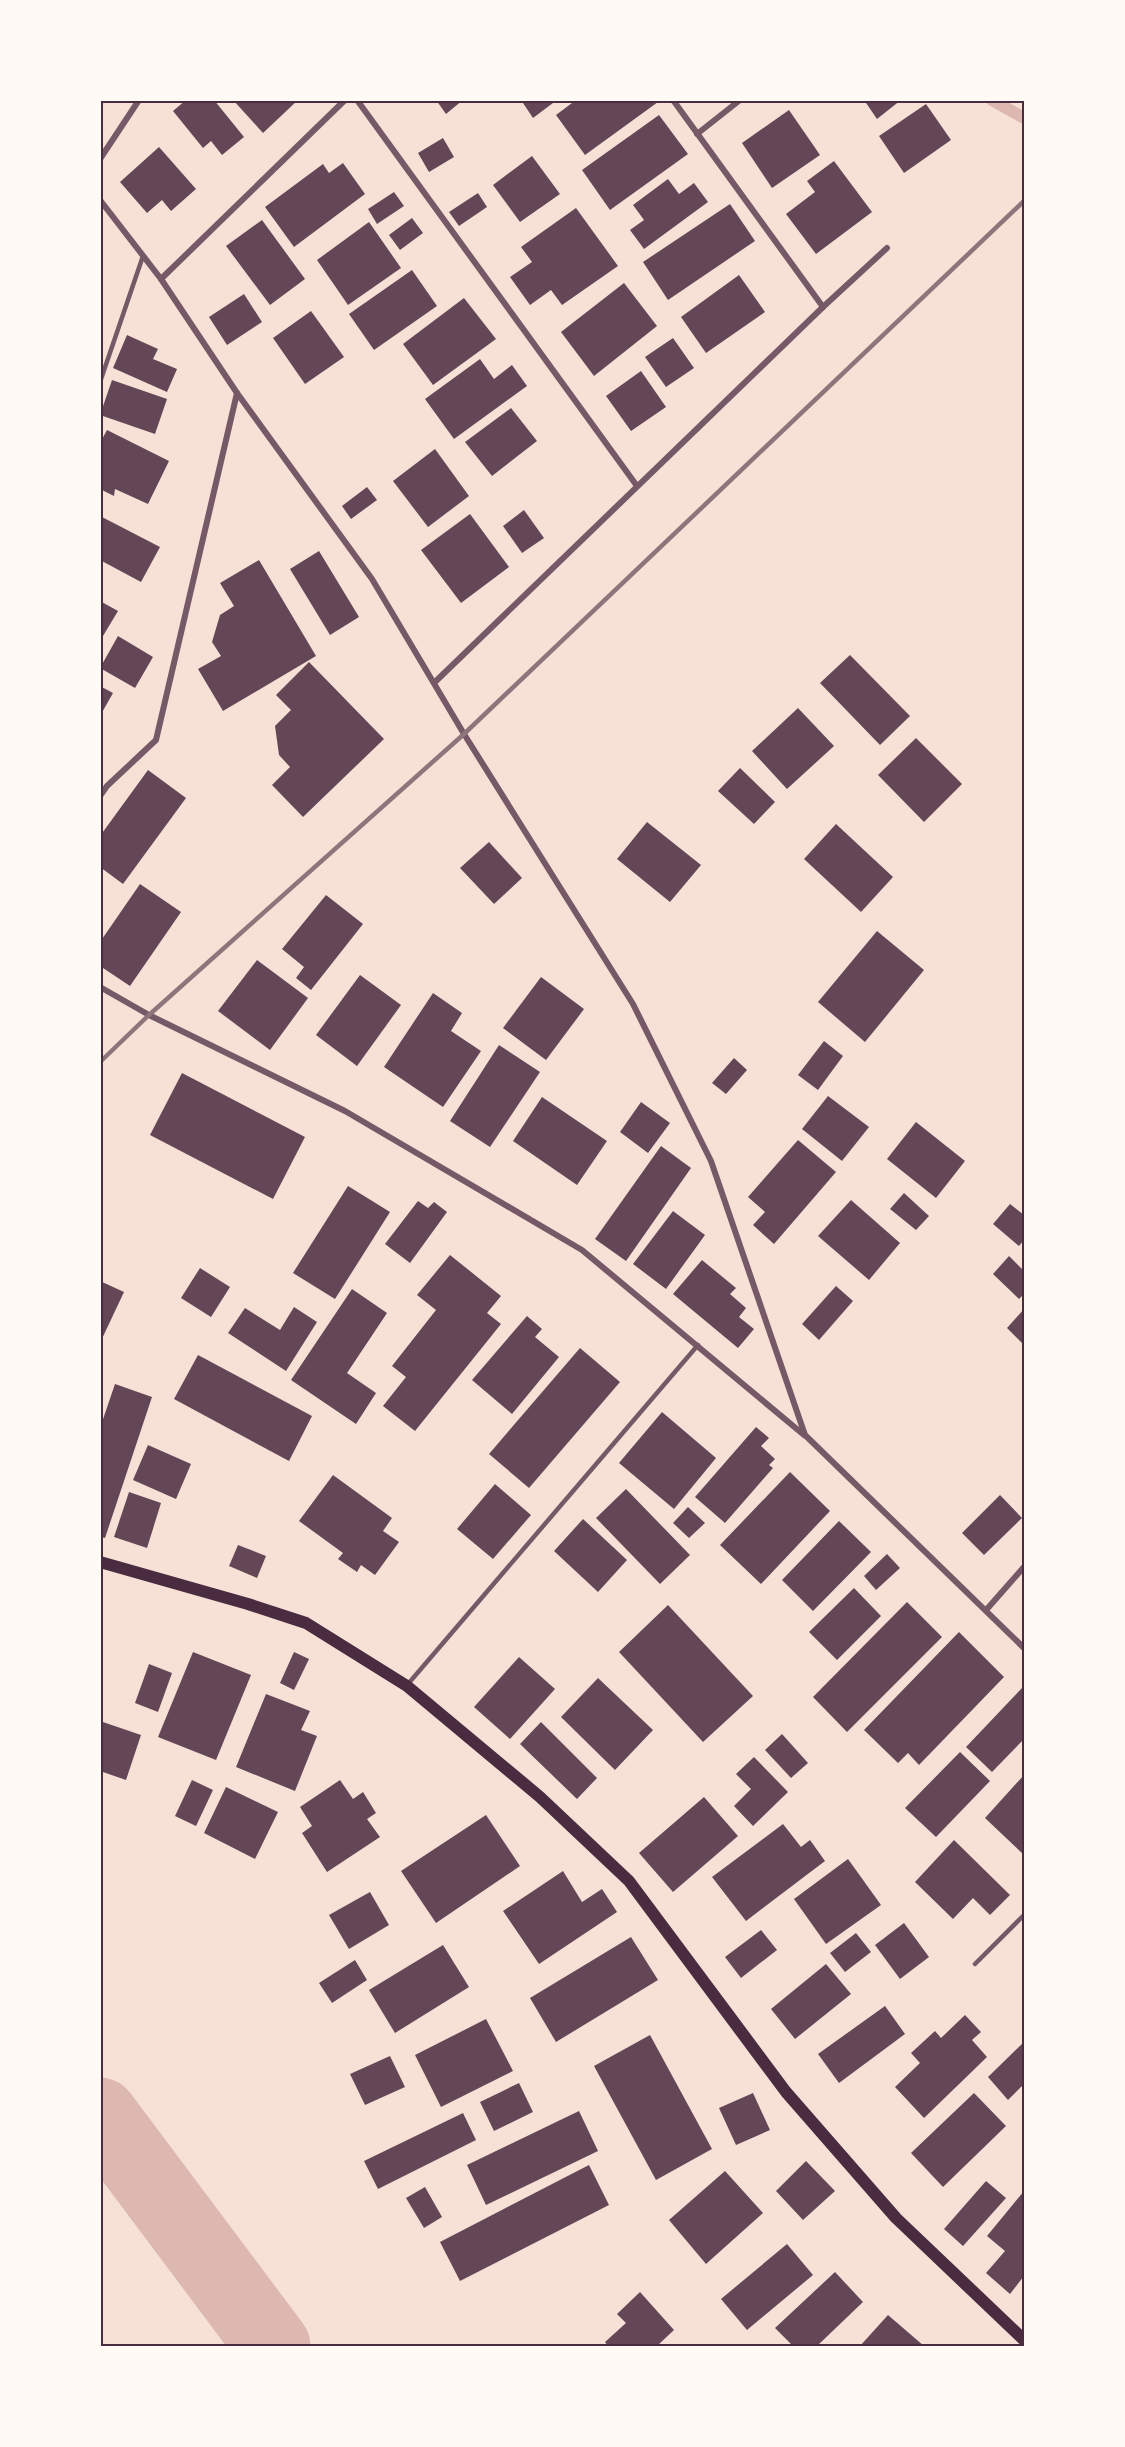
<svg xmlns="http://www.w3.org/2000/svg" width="1125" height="2447" font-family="'Roboto Condensed',sans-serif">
<rect width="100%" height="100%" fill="#f7e1d7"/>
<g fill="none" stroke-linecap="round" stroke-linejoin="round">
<polyline stroke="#dcb8b0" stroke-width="12" points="992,100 1024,118"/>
<polyline stroke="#dcb8b0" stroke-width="75" points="100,2115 273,2346"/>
</g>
<g fill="#644757">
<polygon points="186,100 214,100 244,137 222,155 211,141 203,148 173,111"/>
<polygon points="233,100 298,100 263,133"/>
<polygon points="436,100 463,100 446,114"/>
<polygon points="521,100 557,100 533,118"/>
<polygon points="576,100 656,100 658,102 585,155 556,115"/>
<polygon points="864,100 901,100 877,119"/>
<polygon points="926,104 951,140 904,173 879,136"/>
<polygon points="789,110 820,155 772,188 742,143"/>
<polygon points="659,115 688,154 610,210 582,170"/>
<polygon points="443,138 454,157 429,172 418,153"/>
<polygon points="159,147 196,189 171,211 162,200 147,213 120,182"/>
<polygon points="532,156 560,194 520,222 493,185"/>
<polygon points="834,161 872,212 816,254 786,214 815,192 807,181"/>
<polygon points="343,163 365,194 294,247 265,207 323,164 329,173"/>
<polygon points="668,179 679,194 694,183 708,202 644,249 630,230 644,220 633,205"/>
<polygon points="394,192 404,206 377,224 368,209"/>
<polygon points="478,193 487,207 459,226 449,212"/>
<polygon points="730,204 755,241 668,300 643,262"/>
<polygon points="576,208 618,266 562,305 551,290 530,305 510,277 532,262 521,247"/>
<polygon points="412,218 423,233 400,250 389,235"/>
<polygon points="262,220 305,279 270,305 226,246"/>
<polygon points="369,222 401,268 348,305 317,260"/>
<polygon points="412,270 437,306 374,350 349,314"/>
<polygon points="739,275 765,312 706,353 681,317"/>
<polygon points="624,283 657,326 594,376 561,332"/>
<polygon points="244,294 262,322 227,345 209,317"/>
<polygon points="464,298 496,339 433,385 403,344"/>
<polygon points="311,311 344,357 305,384 273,338"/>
<polygon points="127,335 158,349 153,359 177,369 167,392 113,368"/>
<polygon points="673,338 694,368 666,387 645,357"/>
<polygon points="480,359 494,379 512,365 527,386 454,439 425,399"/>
<polygon points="641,371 666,407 631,431 606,396"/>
<polygon points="112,380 167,399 155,434 100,415"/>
<polygon points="511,408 537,441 492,476 465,442"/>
<polygon points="107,430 169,461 148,504 115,489 114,496 100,489 100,443"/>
<polygon points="435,449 469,496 428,527 393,481"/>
<polygon points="367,487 377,500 351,519 342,506"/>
<polygon points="524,510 544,538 522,553 503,526"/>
<polygon points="470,514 509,567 461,603 421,550"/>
<polygon points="100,516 160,547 141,582 100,560"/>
<polygon points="319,551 359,617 330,635 290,569"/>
<polygon points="259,560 316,656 223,711 198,669 221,656 212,642 220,615 234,606 220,583"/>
<polygon points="100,601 118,611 100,641"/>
<polygon points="118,636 153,657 135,688 100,668"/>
<polygon points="850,655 910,716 880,745 820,683"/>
<polygon points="309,662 384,739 303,817 272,785 290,767 279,755 275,726 291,710 276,695"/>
<polygon points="100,686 113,693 100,716"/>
<polygon points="798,708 834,746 787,789 752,751"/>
<polygon points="916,738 962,784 924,822 878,775"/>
<polygon points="740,768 775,802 754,824 718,791"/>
<polygon points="148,770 186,798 123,884 100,867 100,836"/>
<polygon points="647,822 701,865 670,902 617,859"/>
<polygon points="836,824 893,877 861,912 804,859"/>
<polygon points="489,842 522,878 494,904 460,868"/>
<polygon points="140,884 181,912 130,986 100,966 100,942"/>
<polygon points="326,895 363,924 311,990 296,978 304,967 282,949"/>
<polygon points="877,931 924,970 865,1042 818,1002"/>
<polygon points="257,960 308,998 270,1050 218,1011"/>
<polygon points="360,975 401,1005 357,1066 316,1035"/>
<polygon points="541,977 584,1009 546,1060 503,1028"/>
<polygon points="433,993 462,1013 451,1031 481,1051 443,1107 384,1067"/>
<polygon points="824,1041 843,1056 818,1090 798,1075"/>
<polygon points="499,1045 540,1072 490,1147 450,1121"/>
<polygon points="734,1058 747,1070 726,1094 712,1083"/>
<polygon points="182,1073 305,1137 273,1199 150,1135"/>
<polygon points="828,1096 869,1127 842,1161 802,1129"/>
<polygon points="542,1097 607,1141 577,1185 513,1141"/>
<polygon points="641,1102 670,1123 648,1153 620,1132"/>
<polygon points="916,1122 965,1161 936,1198 887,1159"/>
<polygon points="798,1140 836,1172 774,1244 753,1225 765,1212 748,1197"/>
<polygon points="661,1146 691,1168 626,1261 595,1239"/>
<polygon points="348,1186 390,1212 335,1299 293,1273"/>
<polygon points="904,1193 929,1216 916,1230 890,1209"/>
<polygon points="851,1200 900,1243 869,1280 818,1236"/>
<polygon points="418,1201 428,1208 434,1202 447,1212 410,1263 385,1244"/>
<polygon points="1010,1204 1024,1215 1024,1240 1019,1246 993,1224"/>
<polygon points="673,1211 705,1235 666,1289 633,1264"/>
<polygon points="450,1255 501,1296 487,1313 501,1324 415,1431 383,1406 406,1377 392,1366 436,1310 417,1295"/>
<polygon points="1009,1256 1024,1271 1024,1294 1019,1299 993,1274"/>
<polygon points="702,1260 736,1288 730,1294 746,1308 739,1317 754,1329 738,1348 673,1294"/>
<polygon points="200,1268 230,1287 211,1317 181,1298"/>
<polygon points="100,1281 124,1292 100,1343"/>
<polygon points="836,1286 853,1301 819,1340 802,1324"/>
<polygon points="352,1289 387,1313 347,1373 376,1393 356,1424 291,1380"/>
<polygon points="294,1307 317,1322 286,1371 228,1333 245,1308 280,1330"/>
<polygon points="1024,1309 1024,1345 1007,1328"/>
<polygon points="527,1316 542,1329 535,1337 559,1357 512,1414 472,1380"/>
<polygon points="580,1348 620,1382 529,1488 489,1454"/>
<polygon points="198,1355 312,1416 289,1461 174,1399"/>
<polygon points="115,1384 152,1397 105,1538 100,1537 100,1428"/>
<polygon points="662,1412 716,1458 674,1509 619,1463"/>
<polygon points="756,1427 769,1438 761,1446 775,1459 769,1465 773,1468 725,1523 695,1497"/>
<polygon points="148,1445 191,1464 176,1499 133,1480"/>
<polygon points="790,1472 830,1511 761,1584 720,1545"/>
<polygon points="333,1475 392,1518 383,1531 399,1542 375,1575 361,1565 357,1572 338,1559 343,1553 299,1521"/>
<polygon points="495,1484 531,1515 493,1559 457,1529"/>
<polygon points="626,1489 690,1555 660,1584 596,1518"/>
<polygon points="129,1492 161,1503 147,1548 114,1537"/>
<polygon points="1000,1495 1022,1518 984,1555 962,1533"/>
<polygon points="688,1507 705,1523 689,1538 673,1523"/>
<polygon points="583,1519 627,1560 598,1592 554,1551"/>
<polygon points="839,1521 871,1552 813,1611 782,1580"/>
<polygon points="238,1545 266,1556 257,1578 229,1566"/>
<polygon points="887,1554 900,1568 876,1590 864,1576"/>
<polygon points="854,1588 881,1616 837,1660 809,1632"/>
<polygon points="907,1602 942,1637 847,1732 813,1697"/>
<polygon points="668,1605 753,1696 703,1742 619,1652"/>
<polygon points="959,1632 1004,1677 919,1765 908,1753 898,1763 864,1730"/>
<polygon points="193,1652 251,1675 216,1760 158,1737"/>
<polygon points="294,1652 309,1659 294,1690 280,1683"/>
<polygon points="519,1657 555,1689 510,1739 474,1707"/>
<polygon points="149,1664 172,1673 158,1712 135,1703"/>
<polygon points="598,1678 653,1730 615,1770 561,1717"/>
<polygon points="1022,1688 1024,1690 1024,1739 992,1772 966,1747"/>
<polygon points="266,1694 310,1711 301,1730 317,1736 295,1791 236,1767"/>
<polygon points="100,1721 141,1735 126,1780 100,1771"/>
<polygon points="541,1722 597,1778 577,1799 520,1744"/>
<polygon points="782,1734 808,1763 791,1778 765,1750"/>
<polygon points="960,1752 990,1781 936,1837 905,1808"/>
<polygon points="754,1757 788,1792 753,1826 734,1806 751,1789 736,1774"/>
<polygon points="1024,1775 1024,1855 985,1818"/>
<polygon points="192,1780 213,1790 196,1826 175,1816"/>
<polygon points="340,1780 353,1799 363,1792 376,1813 367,1819 380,1837 327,1872 302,1833 312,1826 300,1807"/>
<polygon points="226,1787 278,1812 255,1859 204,1833"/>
<polygon points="704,1797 738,1836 673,1892 639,1853"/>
<polygon points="486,1815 520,1866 436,1923 401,1871"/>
<polygon points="783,1824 801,1847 810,1840 825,1861 746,1921 712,1877"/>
<polygon points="954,1840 1010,1895 990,1915 973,1898 953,1919 915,1882"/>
<polygon points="848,1859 881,1905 826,1944 794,1899"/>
<polygon points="563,1871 582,1902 602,1889 617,1912 539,1964 503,1911"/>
<polygon points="370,1892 389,1925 349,1949 329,1915"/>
<polygon points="904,1923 929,1957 900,1979 875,1945"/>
<polygon points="761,1930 777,1950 741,1978 725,1957"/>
<polygon points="856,1933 871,1952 845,1972 830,1953"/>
<polygon points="631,1937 658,1980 556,2042 530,1998"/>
<polygon points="443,1945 469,1987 395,2033 369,1990"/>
<polygon points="355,1960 367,1980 332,2003 319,1983"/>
<polygon points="826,1964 851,1994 795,2039 771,2009"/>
<polygon points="885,2006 905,2034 839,2083 818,2054"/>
<polygon points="965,2015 981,2032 972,2040 987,2057 924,2118 895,2087 920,2063 911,2053 935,2031 941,2038"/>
<polygon points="486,2019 513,2071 441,2107 415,2055"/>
<polygon points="650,2035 712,2149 656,2180 594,2066"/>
<polygon points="1024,2042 1024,2084 1008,2100 988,2077"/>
<polygon points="390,2056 405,2087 365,2105 350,2074"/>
<polygon points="519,2083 533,2112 494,2131 480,2102"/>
<polygon points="753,2093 770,2130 736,2145 719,2108"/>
<polygon points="974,2093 1006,2126 943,2187 911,2153"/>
<polygon points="579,2111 598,2151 486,2205 467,2165"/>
<polygon points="463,2113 476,2140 378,2189 364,2161"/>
<polygon points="806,2161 835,2191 803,2220 776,2191"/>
<polygon points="589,2165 609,2205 460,2281 440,2242"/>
<polygon points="725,2171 763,2213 706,2264 669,2220"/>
<polygon points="986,2181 1006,2198 963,2246 944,2229"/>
<polygon points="425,2187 442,2217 424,2228 406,2198"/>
<polygon points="1024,2191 1024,2276 1010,2294 986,2273 1005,2251 987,2236"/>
<polygon points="787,2244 813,2275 747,2330 721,2299"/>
<polygon points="835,2272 863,2302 817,2346 793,2346 775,2328"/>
<polygon points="640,2292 674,2330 657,2346 608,2346 605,2342 626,2323 617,2314"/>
<polygon points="888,2315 924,2346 860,2346"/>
</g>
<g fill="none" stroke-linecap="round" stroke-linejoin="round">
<g stroke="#755966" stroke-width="4.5">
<polyline points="100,382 143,256"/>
<polyline points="408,1684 698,1345"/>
<polyline points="975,1964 1024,1915"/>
</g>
<g stroke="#755966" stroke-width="6">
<polyline points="357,100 637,486"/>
<polyline points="673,100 823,307"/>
<polyline points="697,134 740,100"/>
<polyline points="100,159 139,100"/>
<polyline points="100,200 161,279 237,393 372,579 464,734 633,1004 711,1161 805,1435 1024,1648"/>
<polyline points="161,279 345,100"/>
<polyline points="435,682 823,307 887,248"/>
<polyline points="100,796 107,786 156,740 237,393"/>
<polyline points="100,987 149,1015 345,1111 582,1250 804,1435"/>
<polyline points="987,1609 1024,1567"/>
</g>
<polyline stroke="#4a2c40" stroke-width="12" points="100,1562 248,1604 306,1623 407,1686 540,1797 629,1881 786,2092 896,2218 1024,2340"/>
<polyline stroke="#8f747c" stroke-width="4.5" points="100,1062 149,1015 464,734 1024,201"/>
</g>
<rect width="1125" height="2447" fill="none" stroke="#fffaf5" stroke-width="204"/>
<rect x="102" y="102" width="921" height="2243" fill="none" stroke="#4a2c40" stroke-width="2"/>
</svg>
